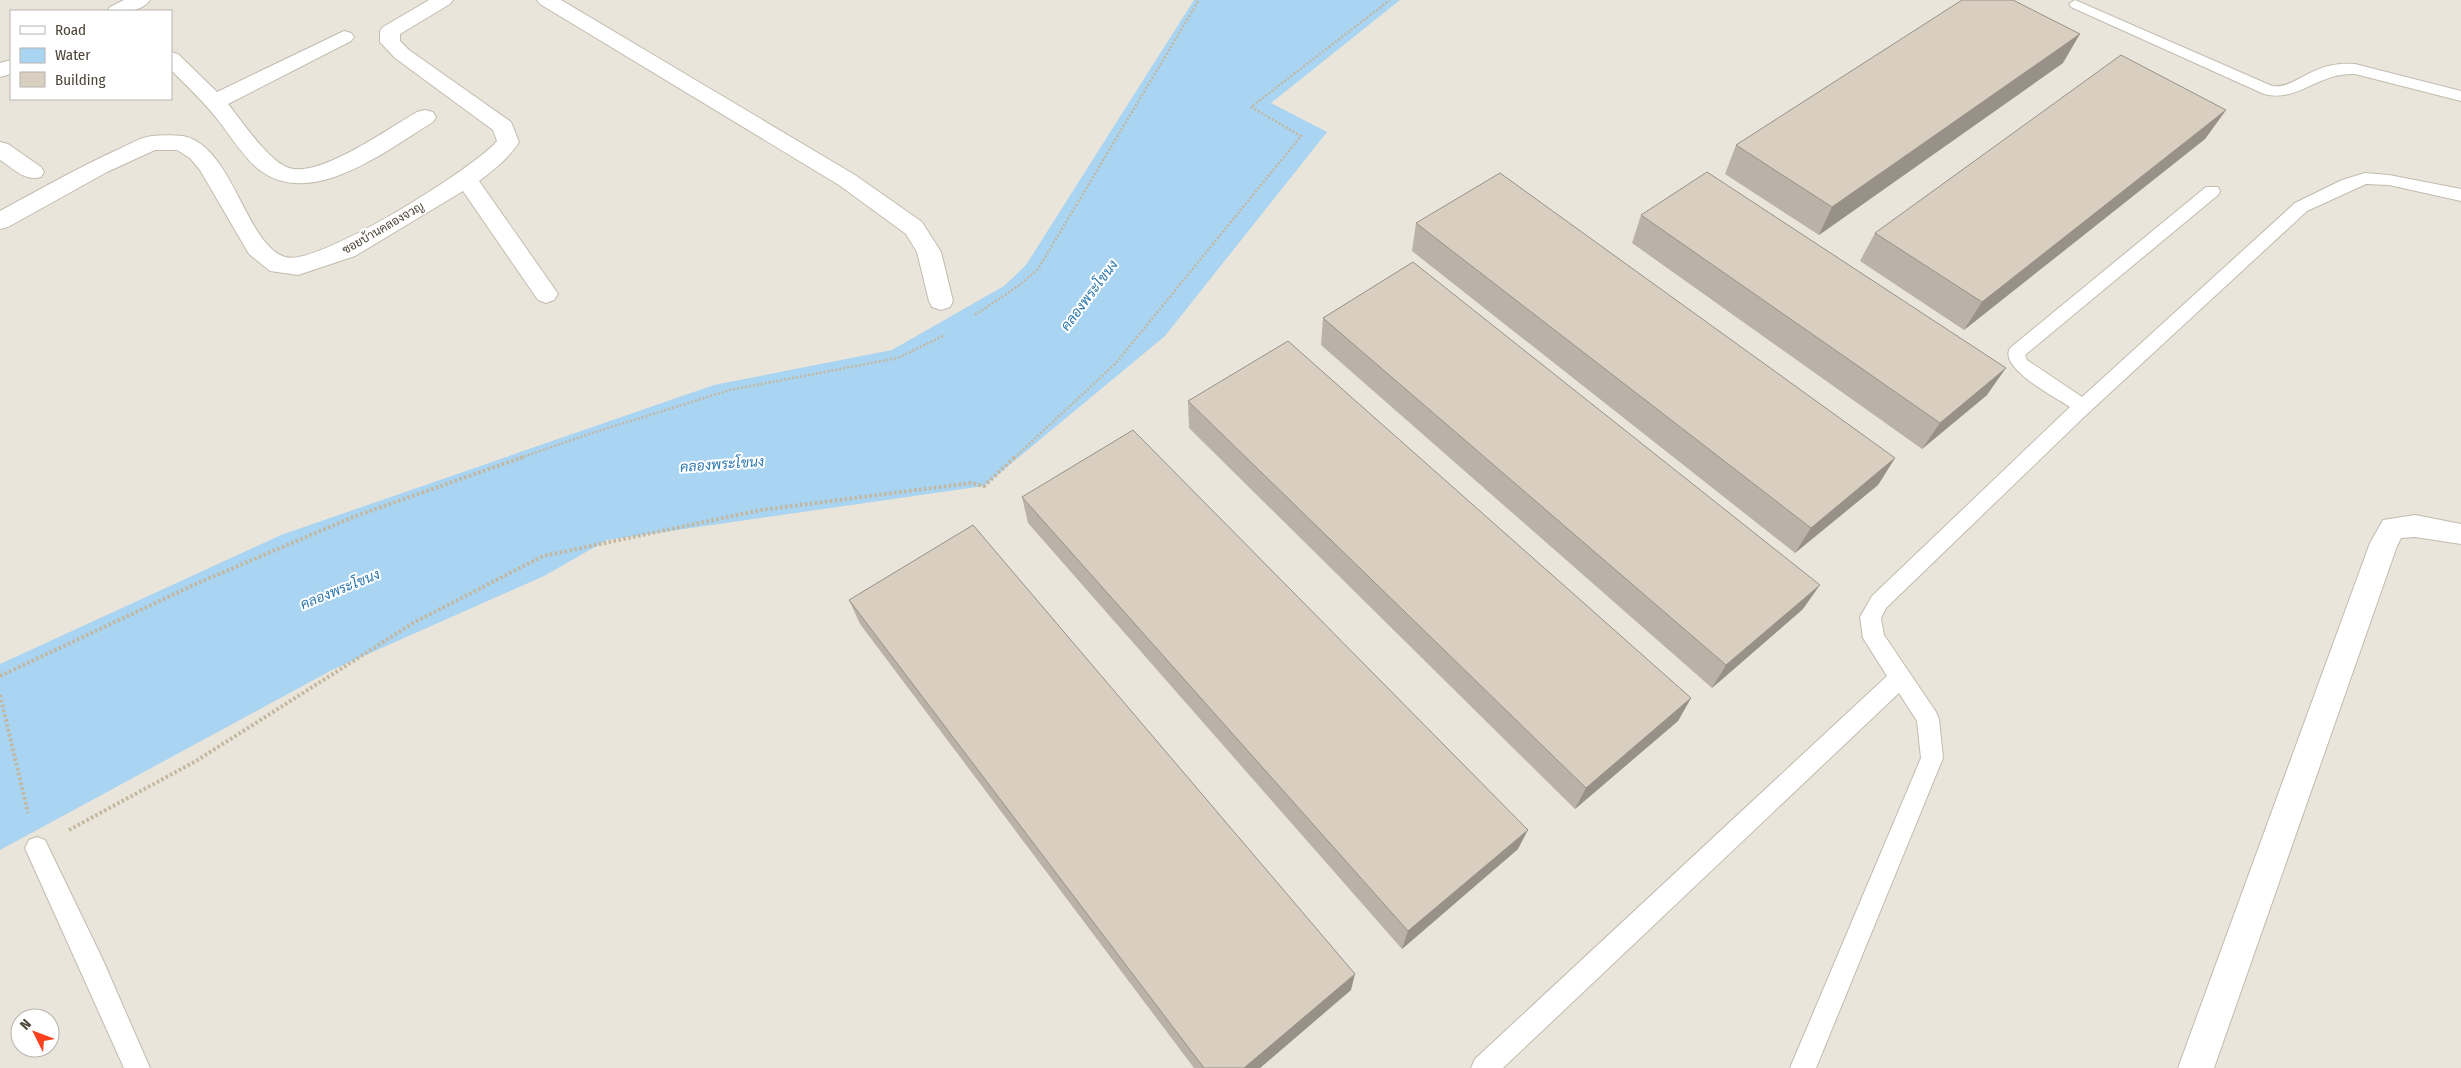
<svg xmlns="http://www.w3.org/2000/svg" width="2461" height="1068" font-family="'Fira Sans Condensed',Sarabun,sans-serif">
<rect width="100%" height="100%" fill="#f6f3ec"/>
<path fill="#eae5da" fill-rule="evenodd" d="M0 0H2461V1068H0ZM11 11H171V99H11ZM20 1018H50V1048H20Z"/>
<polygon fill="#a9d4f2" points="1194,0 1400,0 1271,103 1327,132 1165,336 984,486 607,540 544,576 332,670 0,850 0,664 281,535 714,385 892,350 1004,286 1026,265"/>
<g fill="none" stroke-linecap="round" stroke-linejoin="round">
<g stroke="#c2bbae" stroke-width="2">
<g id="lane">
<path d="M2075 0 2272 86C2287 88 2299 78 2312 72 2326 65 2340 63 2355 64L2461 91V101L2355 74C2318 72 2298 103 2264 94L2071 7 2069 4Z"/>
<path d="M2365 173 2389 175 2461 189V201L2389 185 2366 184 2307 211 2085 416 1886 608 1881 618 1884 635 1936 712 1939 719 1943 758 1816 1068H1790L1921 758 1917 721 1899 693 1503 1068H1471L1475 1059 1887 676 1863 638 1860 617 1872 596 2070 407C2055 397 1998 368 2010 348L2206 187H2218L2220 191 2218 195 2025 355 2027 360 2082 397 2295 203 2342 180Z"/>
<polygon points="37,837 45,840 102,958 150,1068 124,1068 25,848 29,840"/>
</g>
</g>
<g stroke="#c2bbae" stroke-width="2">
<g id="street">
<path d="M124 0H150C141 13 121 12 107 11L110 7Z"/>
<path d="M429 0H453L450 4 400 34V41L409 50 511 122 519 142C508 159 495 169 479 181L554 288 558 294 554 300 546 303 538 300 463 191 355 256 298 275 270 271 249 254 200 170 190 158 177 150H155L107 172 8 227 0 229V211C39 190 77 168 117 150 128 145 141 137 152 136 161 135 174 135 183 136 233 146 245 244 285 257 315 268 475 168 497 141L493 130 395 58 380 42V31L383 27Z"/>
<polygon points="537,0 561,0 855,175 922,222 941,252 953,301 950,307 941,310 932,307 929,301 917,252 906,234 839,185 540,4"/>
<path d="M344 31 351 33 354 37 351 41 228 104C242 121 268 161 289 168 320 178 389 128 417 112L425 110 433 112 436 117 433 122C386 150 310 212 257 168 242 155 230 135 218 120 204 102 187 86 171 70V52L178 54 217 92Z"/>
<polygon points="11,60 11,74 0,77 0,63"/>
<path d="M0 142 8 144 41 167 44 172 41 177C25 182 13 168 0 160Z"/>
<polygon points="2415,515 2461,524 2461,544 2415,537 2401,538 2397,546 2214,1068 2178,1068 2370,543 2383,520"/>
</g>
</g>
<g stroke="#c4b79f" stroke-width="2.5" stroke-dasharray="2 2" stroke-linecap="butt">
<polyline points="975,315 1021,284 1038,269 1199,0"/>
<polyline points="520,458 592,433 730,390 898,358 945,335"/>
<polyline points="1014,458 1115,364 1301,136 1251,107 1390,0"/>
</g>
<g stroke="#c4b79f" stroke-width="4" stroke-dasharray="2.5 2.5" stroke-linecap="butt">
<polyline points="0,676 198,583 353,517 523,457"/>
<polyline points="0,695 28,813"/>
<polyline points="69,830 196,761 413,623 543,556 761,510 971,483 984,486 1015,457"/>
</g>
<use href="#lane" fill="#fff" fill-rule="evenodd"/>
<use href="#street" fill="#fff" fill-rule="evenodd"/>
</g>
<g fill="#bab2a6">
<polygon points="2063,63 1819,235 1725,174 1736,145"/>
<polygon points="2226,110 2205,139 1964,330 1860,261 1875,233"/>
<polygon points="1641,215 1987,395 1922,449 1632,243"/>
<polygon points="1416,223 1895,458 1878,485 1795,553 1412,251"/>
<polygon points="1323,318 1803,609 1712,688 1321,345"/>
<polygon points="1188,401 1691,698 1678,721 1575,809 1189,428"/>
<polygon points="1022,497 1518,849 1402,949 1028,523"/>
<polygon points="849,600 1351,990 1260,1068 1194,1068 860,624"/>
</g>
<g fill="#979187">
<polygon points="2080,34 2063,63 1819,235 1832,207"/>
<polygon points="2226,110 2205,139 1964,330 1982,302"/>
<polygon points="2006,368 1987,395 1922,449 1940,423"/>
<polygon points="1895,458 1878,485 1795,553 1811,528"/>
<polygon points="1820,585 1803,609 1712,688 1726,665"/>
<polygon points="1691,698 1678,721 1575,809 1586,788"/>
<polygon points="1528,830 1518,849 1402,949 1408,931"/>
<polygon points="1355,974 1351,990 1260,1068 1244,1068"/>
</g>
<g fill="#d8cfc1" stroke="#979187">
<polygon points="1962,0 2013,0 2080,34 1832,207 1736,145"/>
<polygon points="2121,55 2226,110 1982,302 1875,233"/>
<polygon points="1707,172 2006,368 1940,423 1641,215"/>
<polygon points="1500,173 1895,458 1811,528 1416,223"/>
<polygon points="1413,262 1820,585 1726,665 1323,318"/>
<polygon points="1288,341 1691,698 1586,788 1188,401"/>
<polygon points="1133,430 1528,830 1408,931 1022,497"/>
<polygon points="973,525 1355,974 1244,1068 1204,1068 849,600"/>
</g>
<g text-anchor="middle" stroke-width="4" stroke-linejoin="round" paint-order="stroke">
<g font-size="12" fill="#4b4439" stroke="#fff">
<text transform="translate(383 228) rotate(-30)" y="4">ซอยบ้านคลองจวญ</text>
</g>
<g font-size="14" font-style="italic" fill="#2e7ab2" stroke="#fff">
<text transform="translate(1089 295) rotate(-53)" y="5">คลองพระโขนง</text>
<text transform="translate(722 464) rotate(-4)" y="5">คลองพระโขนง</text>
<text transform="translate(340 589) rotate(-22)" y="5">คลองพระโขนง</text>
</g>
</g>
<rect x="10" y="10" width="162" height="90" fill="#ffffff" stroke="#b7b4b0"/>
<rect x="20" y="26" width="25" height="8" fill="#ffffff" stroke="#b7b4b0"/>
<text x="55" y="35" font-size="15" fill="#4b4439">Road</text>
<rect x="20" y="48" width="25" height="15" fill="#a9d4f2" stroke="#b7b4b0"/>
<text x="55" y="60" font-size="15" fill="#4b4439">Water</text>
<rect x="20" y="72" width="25" height="15" fill="#d8cfc1" stroke="#b7b4b0"/>
<text x="55" y="85" font-size="15" fill="#4b4439">Building</text>
<g transform="translate(35 1033) rotate(312)"><circle r="24" fill="#ffffff" stroke="#b7b4b0"/>
<path d="M0-4L9 19L0 12L-9 19Z" fill="#fc3f1d"/>
<text y="-8" font-size="14" font-weight="bold" text-anchor="middle" fill="#4b4439">N</text>
</g>
</svg>
